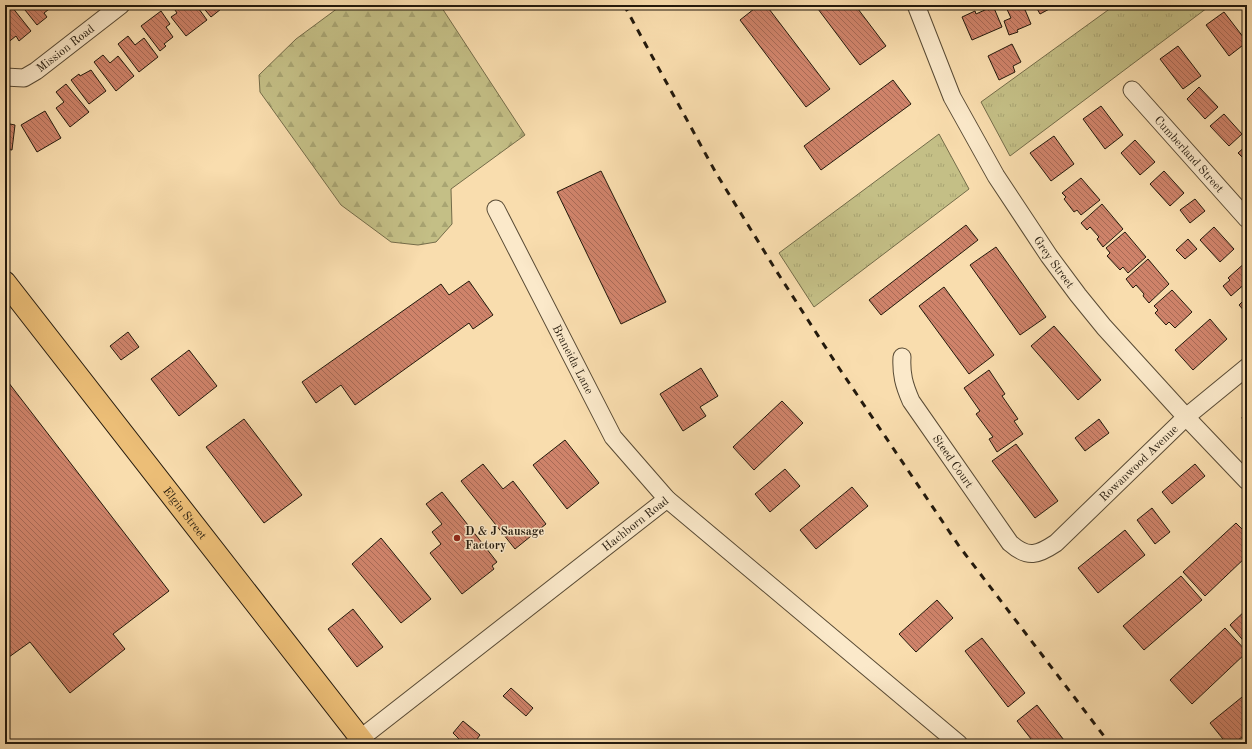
<svg xmlns="http://www.w3.org/2000/svg" width="1252" height="749" font-family="'Old Standard TT',serif">
<defs>
<pattern id="grass-tufts" width="24" height="20" patternUnits="userSpaceOnUse"><rect width="24" height="20" fill="#c4bf86"/><path d="M3 7l-1-3M5 7V3M7 7l1-3M15 17l-1-3M17 17v-4M19 17l1-3" fill="none" stroke="#a8a472"/></pattern>
<pattern id="forest-firs" width="22" height="20" patternUnits="userSpaceOnUse"><rect width="22" height="20" fill="#c4bf86"/><path d="M5 1l3.5 6h-7zM16 11l3.5 6h-7z" fill="#a8a472"/></pattern>
<pattern id="building-back-hatch" width="6" height="6" patternUnits="userSpaceOnUse"><rect width="6" height="6" fill="#cf836a"/><path d="M-1 5l2 2M0 0l6 6M5-1l2 2" fill="none" stroke="#a86a56"/></pattern>
</defs>
<rect width="100%" height="100%" fill="#f9ddae"/>
<filter id="stains"><feTurbulence type="fractalNoise" baseFrequency=".005" numOctaves="4"/><feColorMatrix values="0 0 0 0 .2 0 0 0 0 .09 0 0 0 0 .02 0 0 0 .5 -.17"/></filter>
<radialGradient id="worn" r=".72"><stop offset=".6" stop-color="#630" stop-opacity="0"/><stop offset="1" stop-color="#630" stop-opacity=".3"/></radialGradient>
<g fill="url(#grass-tufts)" stroke="#746c49">
<polygon points="1115,5 1211,5 1010,156 981,102"/>
<polygon points="939,134 969,189 814,307 779,253"/>
</g>
<polygon fill="url(#forest-firs)" stroke="#746c49" points="342,5 440,5 525,135 451,189 452,224 436,242 418,245 391,242 341,205 260,92 259,75 296,39"/>
<g fill="url(#building-back-hatch)" stroke="#23190c">
<polygon points="21,5 50,5 52,7 44,13 47,17 37,25"/>
<polygon points="177,5 196,5 207,20 186,36 171,17 177,13 175,10 178,7"/>
<polygon points="201,5 226,5 211,17"/>
<polygon points="759,5 766,5 830,89 806,107 740,20"/>
<polygon points="815,5 855,5 886,46 860,65"/>
<polygon points="1005,5 1023,5 1031,24 1017,30 1018,32 1009,35 1004,21 1011,18"/>
<polygon points="1035,5 1054,5 1055,6 1040,14"/>
<polygon points="12,7 31,31 19,41 16,36 6,44 5,12"/>
<polygon points="994,8 1002,27 972,40 962,17 975,11 976,14 987,9 988,10"/>
<polygon points="161,11 170,24 166,27 173,37 164,44 166,46 160,51 141,26"/>
<polygon points="1224,12 1247,42 1229,56 1206,25"/>
<polygon points="128,36 135,45 144,38 158,57 139,72 118,44"/>
<polygon points="1012,44 1021,62 1013,66 1015,72 999,80 988,56"/>
<polygon points="1178,46 1201,76 1183,89 1160,59"/>
<polygon points="103,55 110,63 118,56 134,76 116,91 94,62"/>
<polygon points="91,70 106,91 89,104 71,80 79,74 80,76"/>
<polygon points="893,80 911,104 821,170 804,146"/>
<polygon points="66,84 89,112 70,127 56,108 64,102 56,92"/>
<polygon points="1199,87 1218,107 1205,119 1187,99"/>
<polygon points="1101,106 1123,135 1105,149 1083,119"/>
<polygon points="45,111 61,138 37,152 21,125"/>
<polygon points="1224,114 1242,134 1229,146 1210,126"/>
<polygon points="5,123 15,125 12,150 5,149"/>
<polygon points="1054,136 1074,164 1051,181 1030,153"/>
<polygon points="1135,140 1155,162 1140,175 1121,153"/>
<polygon points="1247,145 1247,162 1238,153"/>
<polygon points="601,171 666,302 621,324 557,192"/>
<polygon points="1164,171 1184,193 1170,206 1150,184"/>
<polygon points="1081,178 1100,200 1081,215 1077,210 1074,212 1064,199 1066,197 1062,193"/>
<polygon points="1195,199 1205,211 1190,223 1180,210"/>
<polygon points="1102,204 1123,229 1103,247 1097,239 1099,237 1090,227 1087,230 1081,223"/>
<polygon points="966,225 978,240 881,315 869,300"/>
<polygon points="1214,227 1234,249 1220,262 1200,240"/>
<polygon points="1125,232 1146,257 1128,273 1123,267 1120,270 1107,256 1110,253 1106,248"/>
<polygon points="1188,239 1197,249 1185,259 1176,250"/>
<polygon points="996,247 1046,317 1020,335 970,265"/>
<polygon points="1148,259 1169,284 1149,303 1143,296 1144,294 1136,285 1133,288 1126,279"/>
<polygon points="1247,261 1247,282 1231,296 1223,286 1230,280 1228,278"/>
<polygon points="469,281 493,315 473,329 469,323 355,405 341,385 316,403 302,382 441,284 449,295"/>
<polygon points="944,287 994,355 969,374 919,306"/>
<polygon points="1172,290 1192,312 1175,328 1169,322 1166,325 1155,313 1158,310 1154,306"/>
<polygon points="1247,297 1247,314 1239,305"/>
<polygon points="1210,319 1227,339 1193,370 1175,350"/>
<polygon points="1054,326 1101,380 1078,400 1031,346"/>
<polygon points="128,332 139,347 121,360 110,346"/>
<polygon points="189,350 217,386 179,416 151,379"/>
<polygon points="701,368 718,396 700,407 706,416 683,431 660,394"/>
<polygon points="989,370 1005,394 1002,396 1018,419 1014,421 1023,434 997,452 989,439 993,437 976,414 980,411 964,388"/>
<polygon points="5,378 169,591 113,634 125,649 70,693 30,642 9,657 5,651"/>
<polygon points="782,401 803,423 754,470 733,447"/>
<polygon points="1246,414 1247,415 1247,427 1243,422 1242,417"/>
<polygon points="244,419 302,495 264,523 206,447"/>
<polygon points="1099,419 1109,433 1085,451 1075,438"/>
<polygon points="565,440 599,483 567,509 533,465"/>
<polygon points="1016,444 1058,501 1035,518 992,461"/>
<polygon points="483,464 503,489 513,481 546,524 515,549 461,481"/>
<polygon points="1195,464 1205,476 1172,504 1162,492"/>
<polygon points="785,469 800,486 770,512 755,494"/>
<polygon points="852,487 868,506 816,549 800,530"/>
<polygon points="442,492 497,562 492,566 494,569 462,594 430,553 441,544 432,532 442,524 426,504"/>
<polygon points="1152,508 1170,532 1155,544 1137,520"/>
<polygon points="1236,523 1247,534 1247,556 1205,596 1183,572"/>
<polygon points="1125,530 1145,555 1098,593 1078,568"/>
<polygon points="381,538 431,599 401,623 352,564"/>
<polygon points="1181,576 1202,600 1144,650 1123,626"/>
<polygon points="937,600 953,618 916,652 899,634"/>
<polygon points="353,609 383,647 357,667 328,629"/>
<polygon points="1247,609 1247,645 1230,625"/>
<polygon points="1225,628 1247,652 1192,704 1170,680"/>
<polygon points="982,638 1025,693 1008,707 965,651"/>
<polygon points="511,688 533,708 526,716 503,696"/>
<polygon points="1247,693 1247,733 1233,744 1227,744 1210,723"/>
<polygon points="1037,705 1067,744 1035,744 1017,721"/>
<polygon points="463,721 480,735 474,743 475,744 459,744 461,741 453,733"/>
</g>
<g fill="none" stroke-linecap="round" stroke-linejoin="round">
<g stroke="#584a34" stroke-width="19">
<g id="minor">
<path id="s1" d="M916 5 952 97 996 176 1049 256 1078 295 1104 327 1186 417 1247 481"/>
<path id="s2" d="M5 77 24 78 36 71 121 5"/>
<path id="s3" d="M1132 90 1247 219"/>
<path id="s4" d="M496 209 613 437 667 499 959 744"/>
<path id="s5" d="M902 357C901 374 904 385 911 401L1010 543C1028 559 1038 555 1056 543L1186 417 1247 367"/>
<path id="s6" d="M361 738 667 499"/>
</g>
</g>
<g stroke="#23190c" stroke-width="23">
<g id="major">
<path id="s7" d="M5 282 365 744"/>
</g>
</g>
<use href="#minor" stroke="#fbe9ca" stroke-width="17"/>
<use href="#major" stroke="#ecbe77" stroke-width="21"/>
<polyline stroke="#23190c" stroke-width="3" stroke-dasharray="7 7" stroke-linecap="butt" points="624,5 716,173 777,272 837,365 959,546 1110,744"/>
</g>
<circle fill="#8f2418" stroke="#fbe9ca" stroke-width="1.5" cx="457" cy="538" r="4"/>
<g text-anchor="middle" stroke-width="3" stroke-linejoin="round" paint-order="stroke">
<g font-size="12" fill="#23190c" stroke="#fbe9ca">
<text dy="4" stroke="none"><textPath href="#s2" startOffset="70">Mission Road</textPath></text>
<text dy="4" stroke="none"><textPath href="#s3" startOffset="86">Cumberland Street</textPath></text>
<text dy="4" stroke="none"><textPath href="#s1" startOffset="293">Grey Street</textPath></text>
<text dy="4" stroke="none"><textPath href="#s4" startOffset="169">Braneida Lane</textPath></text>
<text dy="4" stroke="none"><textPath href="#s5" startOffset="119">Steed Court</textPath></text>
<text dy="4" stroke="none"><textPath href="#s5" startOffset="385">Rowanwood Avenue</textPath></text>
<text dy="4" stroke="none"><textPath href="#s7" startOffset="293">Elgin Street</textPath></text>
<text dy="4" stroke="none"><textPath href="#s6" startOffset="348">Hachborn Road</textPath></text>
</g>
<g font-size="12" font-weight="bold" fill="#23190c" stroke="#fbe9ca" text-anchor="start">
<text x="465" y="535">D &amp; J Sausage<tspan x="465" dy="14">Factory</tspan></text>
</g>
</g>
<rect width="1252" height="749" fill="none" stroke="#f9ddae" stroke-width="20"/>
<rect x="6" y="6" width="1240" height="737" fill="none" stroke="#23190c" stroke-width="2"/>
<rect x="10" y="10" width="1232" height="729" fill="none" stroke="#23190c"/>
<rect width="100%" height="100%" filter="url(#stains)"/>
<rect width="100%" height="100%" fill="url(#worn)"/>
</svg>
